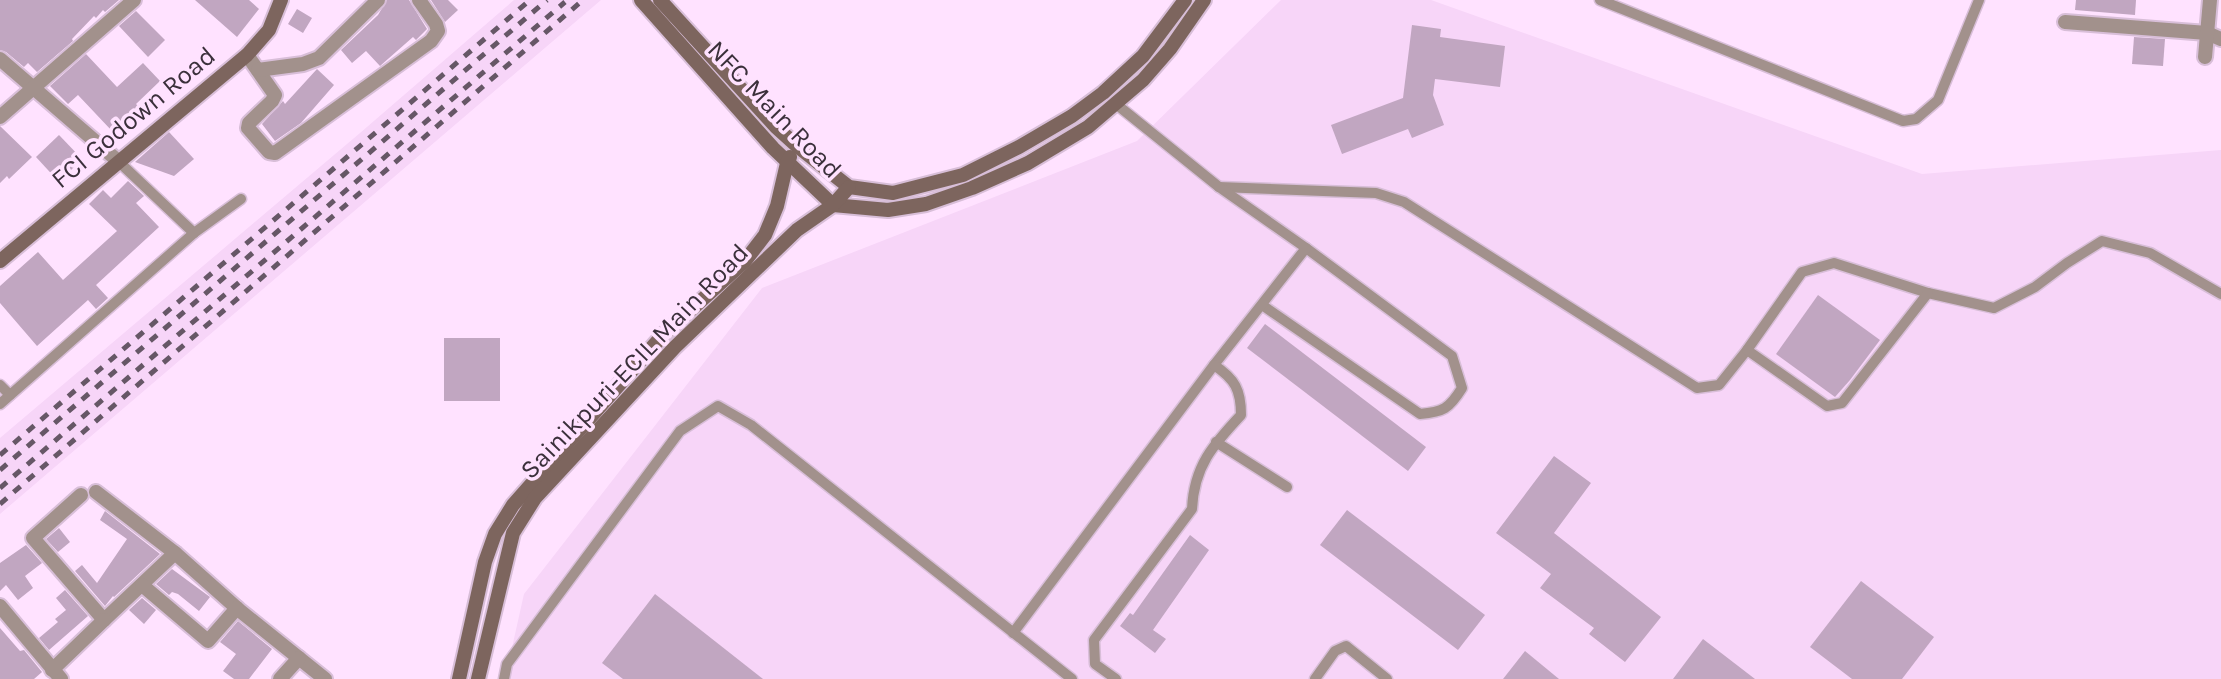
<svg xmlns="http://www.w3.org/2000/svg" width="2221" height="679" font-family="Karla,sans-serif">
<rect width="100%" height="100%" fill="#ffe2ff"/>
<g fill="#f7d5f8">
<polygon points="514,0 601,0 0,514 0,438 360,133"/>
<polygon points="1281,0 1431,0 1922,174 2221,150 2221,679 505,679 524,594 762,288 1137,141"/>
</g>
<g fill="#c1a6c1">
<polygon points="0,0 119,0 105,12 103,10 96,18 94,16 72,39 73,41 37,72 28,63 24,67 6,52 0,50"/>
<polygon points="195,0 249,0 259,9 237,37"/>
<polygon points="387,0 409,0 427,29 416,40 413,37 380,66 366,51 352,63 341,50 378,15"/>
<polygon points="431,0 448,0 458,10 445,22"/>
<polygon points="2076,0 2136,0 2135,15 2075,10"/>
<polygon points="297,9 312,18 303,33 288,24"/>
<polygon points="136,11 165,40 148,57 119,26"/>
<polygon points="1412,25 1441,29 1440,37 1505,46 1500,87 1435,79 1433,95 1444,125 1412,138 1408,129 1342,154 1331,125 1403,98"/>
<polygon points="2134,37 2165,39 2163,66 2132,64"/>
<polygon points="86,54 117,87 143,63 160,81 136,104 138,106 112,131 78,95 68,104 50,86"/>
<polygon points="317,69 334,85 301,123 275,141 262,124 283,101 285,104"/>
<polygon points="0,126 32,157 9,179 7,176 0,183"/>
<polygon points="169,132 194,159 174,176 135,162"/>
<polygon points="59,135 82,159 59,182 36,157"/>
<polygon points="128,181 144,196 136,203 159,227 96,285 108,298 96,309 88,300 37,346 0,303 0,286 38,252 63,280 117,231 89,204 103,190 111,198"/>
<polygon points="1818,295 1880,340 1850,380 1835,397 1776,354"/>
<polygon points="1265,324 1426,447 1408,471 1247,348"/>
<rect x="444" y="338" width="56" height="63"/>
<polygon points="1554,456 1591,483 1554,533 1661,617 1625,662 1589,634 1594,628 1540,588 1551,574 1496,533"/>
<polygon points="1347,510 1485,615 1458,650 1320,545"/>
<polygon points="105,511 160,554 114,597 113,596 105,606 75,571 82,565 97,583 127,539 100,520"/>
<polygon points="59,528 70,542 58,552 46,539"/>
<polygon points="1190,535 1209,550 1153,630 1166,639 1155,653 1120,626 1130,613 1133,615"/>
<polygon points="26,545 42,563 25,576 33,588 18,600 6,585 0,591 0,563"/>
<polygon points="172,569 210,597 199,611 178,594 172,592 169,595 156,584"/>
<polygon points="1861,581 1934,637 1902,679 1852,679 1810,647"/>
<polygon points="65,590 88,616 49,650 39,638 58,622 55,619 66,610 56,598"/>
<polygon points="655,594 763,679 623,679 602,663"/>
<polygon points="142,598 156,610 144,624 129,610"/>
<polygon points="238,621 272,649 249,679 234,679 223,671 236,654 220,642"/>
<polygon points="0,628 20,651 24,650 42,672 34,679 0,679"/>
<polygon points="1703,639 1755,679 1673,679"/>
<polygon points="1525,651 1559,679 1503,679"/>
</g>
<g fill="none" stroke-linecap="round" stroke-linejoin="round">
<g stroke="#d8bed8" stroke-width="13">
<g id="lane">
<polyline points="1600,0 1903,121 1916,119 1938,100 1979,0"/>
<polyline points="118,161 194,233"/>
<polyline points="1219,187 1376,193 1404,202 1697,388 1719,385 1747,350 1802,272 1834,263 1928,293 1994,308 2035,287 2067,263 2102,241 2150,253 2221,294"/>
<path d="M1262 305 1420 414C1443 412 1449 409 1462 388L1452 356 1306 248"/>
<polyline points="1747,350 1827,406 1842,403 1928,293"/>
<polyline points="0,385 10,395"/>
<polyline points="0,404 194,233 241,199"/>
<polyline points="1216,442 1287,487"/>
<polyline points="1013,633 1214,365 1306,248 1219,187 1116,104"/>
<polyline points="504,679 507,664 680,431 718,406 751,425 1072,679"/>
<path d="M1116 679 1095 664 1094 640 1192 509C1194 466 1213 445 1241 415 1241 390 1235 379 1214 365"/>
<polyline points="1315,679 1335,651 1346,646 1387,679"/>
</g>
</g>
<g stroke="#d8bed8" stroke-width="18">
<g id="street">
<polyline points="2065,22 2207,33 2221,39"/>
<polyline points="247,55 275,95 272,101 249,123 248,128 269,152 275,153 431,41 438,31 436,24 419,0"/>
<polyline points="2205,57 2210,0"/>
<polyline points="0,59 118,161"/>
<polyline points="258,70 303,64 319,58 378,0"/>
<polyline points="0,117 134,0"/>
<polyline points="96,492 175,553 239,610 325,679"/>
<polyline points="81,495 33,538 104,620 175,553"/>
<polyline points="142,585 208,641 237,608"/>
<polyline points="0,606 61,679"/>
<polyline points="52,670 104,620"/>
<polyline points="280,679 299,658"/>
</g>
</g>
<g stroke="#d8bed8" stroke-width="18">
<g id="secondary">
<polyline points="641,0 773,148 833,205 888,210 926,204 972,188 1028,163 1088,127 1143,80 1170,49 1204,0"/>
<polyline points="660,0 776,127 797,146 849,187 893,193 963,175 1019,147 1072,116 1103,93 1143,56 1185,0"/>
<polyline points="0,261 247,55 269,30 281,0"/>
<polyline points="459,679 485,562 495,534 513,505 663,335 745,261 765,235 777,206 787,163 790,157"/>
<polyline points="478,679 513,533 535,498 675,347 797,230 833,205 849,187"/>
</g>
</g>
<use href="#lane" stroke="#a2918c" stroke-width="10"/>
<use href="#street" stroke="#a2918c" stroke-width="14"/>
<use href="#secondary" stroke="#7d655e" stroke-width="14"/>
<g stroke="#665766" stroke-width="5" stroke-dasharray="9 9" stroke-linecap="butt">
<polyline points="0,455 530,0"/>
<polyline points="0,470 547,0"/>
<polyline points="0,488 565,2"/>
<polyline points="0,504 583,0"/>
</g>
</g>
<g text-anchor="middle" stroke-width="7" stroke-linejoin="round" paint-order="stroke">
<g font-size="26" fill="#3b303b" stroke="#ffe2ff">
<text transform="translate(775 109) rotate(46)" y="9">NFC Main Road</text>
<text transform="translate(133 117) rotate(-40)" y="9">FCI Godown Road</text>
<text transform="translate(634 361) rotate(-46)" y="9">Sainikpuri-ECIL Main Road</text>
</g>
</g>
</svg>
